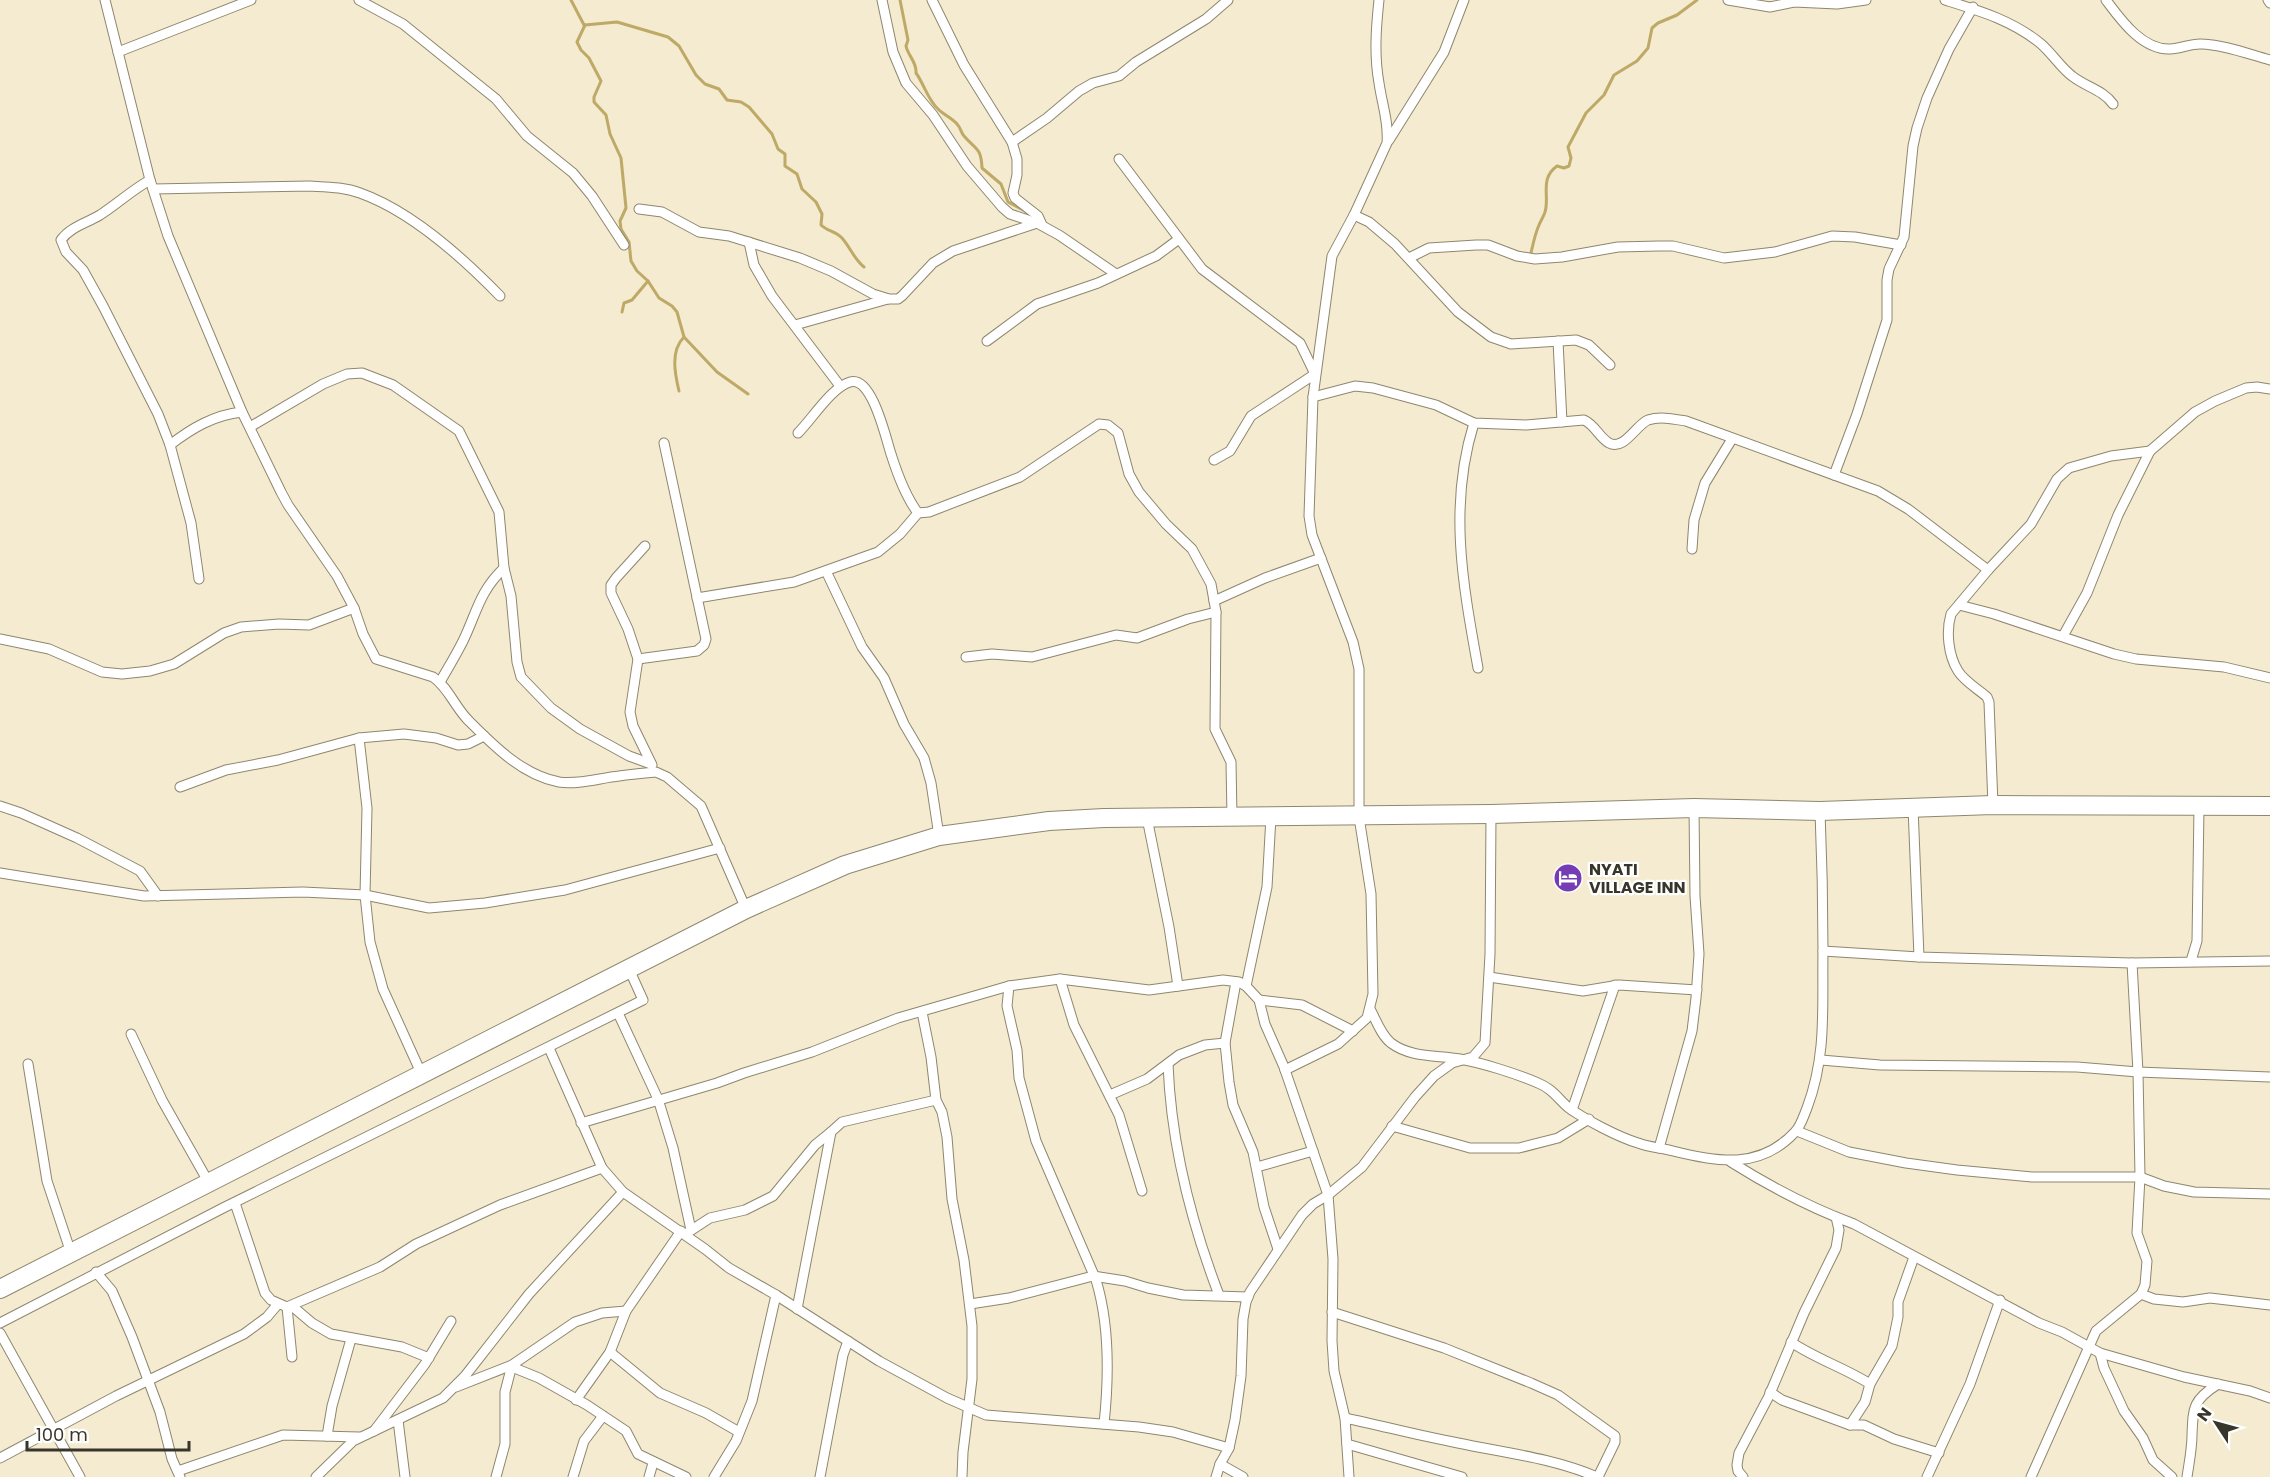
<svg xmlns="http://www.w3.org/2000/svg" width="2270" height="1477" font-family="Poppins,sans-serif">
<rect width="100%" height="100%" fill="#f4ebd0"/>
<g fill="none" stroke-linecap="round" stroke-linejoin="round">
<g stroke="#bea966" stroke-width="3">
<polyline points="571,0 584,25"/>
<path d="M900 0 908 40 906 46C908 56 917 62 916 73 924 84 928 100 938 109 944 115 952 118 957 124 961 128 961 133 964 136 976 150 981 147 982 168L1001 184 1008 202 1027 212"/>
<polyline points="585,25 577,42 581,50 589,58 601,81 594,97 594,102 606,115 610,134 621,158 626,208 620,221 621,229 629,242 631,261 637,271 648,281 659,298 672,306 677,312 684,337 717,372 748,394"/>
<path d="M585 25 617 22 668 37 679 46 696 75 705 84 719 89 727 100 741 102 749 107 772 134 778 149 785 154V166L797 174 802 189 816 202 822 214 821 225C827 231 835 231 842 238 850 247 854 259 864 267"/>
<path d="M1531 253C1533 244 1535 234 1539 225 1541 220 1544 216 1545 212 1550 196 1539 179 1557 166L1564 168 1569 166 1571 158 1568 147 1586 113 1604 95 1614 75 1637 61 1648 48 1652 28 1658 23 1677 15 1697 0"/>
<polyline points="622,312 624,303 632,300 648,281"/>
<path d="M679 391C675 374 670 351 684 337"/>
</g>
<g stroke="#8e866e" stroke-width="11">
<g id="street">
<path d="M105 0 150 180 168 236 242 412 281 492 288 505 337 576 354 608 363 634 376 659 433 677C448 687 455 707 468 720 493 745 522 775 559 782 578 785 600 778 619 776 631 774 644 773 656 772L667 777 701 806 746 909"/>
<polyline points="359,0 403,24 496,99 527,136 573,173 592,196 624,245"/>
<polyline points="882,0 893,52 906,83 933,115 967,166 1002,207 1010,214 1037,223 1059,235 1116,274"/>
<polyline points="932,0 964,65 1012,142 1017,159 1017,175 1013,193 1015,198 1038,216 1042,225"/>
<polyline points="1728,0 1770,7 1794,2 1837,4 1866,0"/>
<path d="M1945 0C1980 11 2011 20 2040 43 2052 53 2060 67 2072 76 2086 87 2103 90 2113 104"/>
<path d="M2106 0C2121 20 2142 50 2170 49 2181 49 2191 43 2202 44 2225 45 2248 54 2270 60"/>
<polyline points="2268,0 2270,3"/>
<polyline points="118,52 251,0"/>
<polyline points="1389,140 1444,52 1464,0"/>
<polyline points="1012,142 1047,118 1079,91 1093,83 1119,76 1136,62 1206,19 1228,0"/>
<polyline points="1119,159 1202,269 1300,343 1315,374 1251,416 1230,451 1214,460"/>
<path d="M150 180C132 190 117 204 100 215 87 223 70 227 61 240L66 252 83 270 103 306 158 414 170 445 191 523 199 579"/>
<path d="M153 189 310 186C327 187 344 187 360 193 411 211 463 258 500 296"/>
<polyline points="639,209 662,212 699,232 729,236 800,258 831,271 873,294 889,299 898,299 902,296 933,263 953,251 1037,223"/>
<polyline points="1354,215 1369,222 1395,244 1458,312 1491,337 1511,344 1576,340 1589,345 1610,365"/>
<polyline points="749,242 754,265 772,296 840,386"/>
<polyline points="1409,258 1429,248 1476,245 1488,245 1517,256 1535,259 1562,257 1618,247 1659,246 1673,246 1724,258 1775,252 1832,236 1855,237 1901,245"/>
<polyline points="795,325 888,299"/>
<polyline points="987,341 1037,304 1098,283 1156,256 1179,239"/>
<polyline points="1558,341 1562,422"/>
<path d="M1313 397 1355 386 1373 388 1436 405 1474 423 1526 425 1584 420C1595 425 1599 437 1609 443 1624 451 1636 425 1648 420 1660 416 1674 419 1686 421L1878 491 1908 509 1988 570"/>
<path d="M1474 423C1448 506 1463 585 1478 668"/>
<polyline points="250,427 323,384 347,374 362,373 393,385 459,431 499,512 504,568 511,596 517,662 521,677 551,708 580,729 629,756 651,764"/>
<path d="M798 433C812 419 832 387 850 382 872 375 886 439 891 454 897 473 905 496 918 513L929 512 1020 477 1099 424 1108 425 1118 433 1129 474 1139 492 1166 524 1192 549 1211 584 1216 612 1215 729 1231 762 1232 817"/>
<path d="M170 445C192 428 214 415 242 412"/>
<polyline points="1834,475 1857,414 1887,320 1887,280 1889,269 1904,237 1913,146 1917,128 1927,98 1949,49 1973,7"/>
<polyline points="645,546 616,578 611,585 611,593 628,629 638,659 630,712 633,726 652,765"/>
<polyline points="1692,549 1694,520 1705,483 1732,439"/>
<polyline points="826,571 862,647 884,678 904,724 924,758 931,783 939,836"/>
<polyline points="697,598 794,582 878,552 900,534 918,513"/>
<polyline points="1214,601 1265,578 1321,558"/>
<polyline points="1959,605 1994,614 2114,654 2136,659 2224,667 2270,678"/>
<polyline points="2063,636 2087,593 2118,515 2150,451 2195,412 2215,401 2246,388 2257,387 2270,389"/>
<polyline points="0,639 49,649 102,672 122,674 150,671 174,664 224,633 241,627 279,624 309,625 354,608"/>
<polyline points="966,657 992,654 1032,657 1116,635 1137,638 1188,619 1216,612"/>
<polyline points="638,659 697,651 704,645 706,639 664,443"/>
<path d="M440 682C448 668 456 655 463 641 477 612 479 592 504 568"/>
<polyline points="359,738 367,808 365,895 370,942 383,989 422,1075"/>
<polyline points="180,787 226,770 278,760 359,738 404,734 436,738 458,745 468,744 484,736"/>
<path d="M1993 805 1989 702 1987 697C1978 689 1964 681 1958 671 1948 655 1946 631 1951 614L1988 570 2031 524 2057 479 2069 468 2111 456 2150 451"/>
<polyline points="0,806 21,813 77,838 140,871 158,896"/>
<polyline points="1913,807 1919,957"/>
<polyline points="1147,818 1169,927 1178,986"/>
<polyline points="0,873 144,896 303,892 365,895 429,908 485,903 565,890 720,848"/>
<polyline points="1823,951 1919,957 2132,963 2270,961"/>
<polyline points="2191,961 2197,941 2199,807"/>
<polyline points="1489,977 1583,991 1619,985 1697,990"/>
<polyline points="1060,979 1074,1025 1119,1115 1142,1191"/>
<polyline points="1236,982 1225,1043 1229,1082 1233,1105 1253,1152 1264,1207 1278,1249"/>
<path d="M1009 986 1007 1006 1017 1050 1019 1078 1036 1141 1096 1280C1110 1326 1109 1377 1104 1424"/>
<polyline points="1246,986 1267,887 1271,817"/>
<polyline points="1259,1000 1302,1005 1353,1031"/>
<path d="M1370 1009C1376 1020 1381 1035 1391 1043 1411 1058 1437 1055 1460 1059 1483 1063 1517 1074 1538 1083 1553 1089 1558 1099 1569 1108 1586 1120 1618 1137 1638 1143 1649 1147 1661 1148 1673 1151 1717 1162 1760 1170 1795 1132 1801 1126 1804 1115 1807 1108 1827 1055 1822 1007 1823 951 1823 904 1822 858 1820 811"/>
<polyline points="922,1012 931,1057 936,1100 942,1112 947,1137 952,1199 964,1260 972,1326 972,1379 963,1452 962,1477"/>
<polyline points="618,1013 658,1099 673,1148 691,1230"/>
<polyline points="131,1034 162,1100 209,1183"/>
<polyline points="549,1048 602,1168 623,1192 705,1249 729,1268 776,1295 879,1361 947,1398 986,1415 1139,1427 1173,1432 1229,1448"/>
<polyline points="1821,1060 1880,1065 2077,1067 2138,1072 2270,1077"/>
<polyline points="28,1064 47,1181 71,1253"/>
<path d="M1168 1064C1171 1143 1191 1222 1219 1295"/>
<path d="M1285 1070 1338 1044 1367 1018 1373 994 1371 894 1359 817V669L1353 642 1312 535 1309 516 1313 397 1332 256 1354 215 1387 143C1389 123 1382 104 1379 83 1374 55 1376 28 1379 0"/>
<polyline points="1110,1095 1147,1079 1179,1055 1205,1045 1225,1043"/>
<polyline points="1572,1110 1615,985"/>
<polyline points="581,1123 717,1083 744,1073 812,1052 898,1018 1009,986 1060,979 1149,990 1223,980 1239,982 1246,986 1259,1000 1265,1024 1284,1067 1328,1195 1333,1259 1332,1341 1334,1371 1345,1418 1349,1477"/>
<polyline points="1392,1126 1470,1148 1519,1148 1558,1138 1589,1119"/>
<polyline points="1797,1131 1849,1152 1906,1163 1957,1170 2032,1177 2140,1177 2164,1186 2194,1192 2270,1194"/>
<polyline points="1659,1148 1692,1031 1696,998 1699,954 1695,896 1694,808"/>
<path d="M1731 1162C1769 1186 1811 1208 1854 1224L2039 1323 2062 1332 2100 1353 2184 1377 2250 1391 2270 1398"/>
<polyline points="1257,1167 1313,1151"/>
<polyline points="235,1203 265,1293 271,1300 287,1307 380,1267 416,1244 500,1205 602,1168"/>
<polyline points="687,1233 710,1218 745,1210 773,1196 815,1145 831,1132"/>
<polyline points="96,1272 112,1291 132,1337 160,1412 172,1459 180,1477"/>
<polyline points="2141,1294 2154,1299 2183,1302 2210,1298 2270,1305"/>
<polyline points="970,1304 1009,1298 1093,1276 1125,1281 1148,1288 1183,1295 1248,1297"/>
<polyline points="292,1306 312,1323 331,1334 402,1347 429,1358"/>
<polyline points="287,1307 292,1357"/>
<polyline points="797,1309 831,1132 842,1122 936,1100"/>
<polyline points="1332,1312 1444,1348 1531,1383 1558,1395 1615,1436 1615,1442 1598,1477"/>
<polyline points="0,1323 225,1207 643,1000 629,969"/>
<polyline points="0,1333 80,1477"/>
<path d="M1791 1342C1816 1359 1845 1368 1870 1384"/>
<polyline points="610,1352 660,1393 706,1413 739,1432"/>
<polyline points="2100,1353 2104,1368 2124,1411 2143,1438 2153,1460 2172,1477"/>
<polyline points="512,1367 539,1378 587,1405 626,1431 638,1454 686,1477"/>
<polyline points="456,1387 512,1365 575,1322 602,1313 626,1311"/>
<polyline points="1770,1392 1782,1400 1850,1425 1864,1425 1894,1439 1939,1453"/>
<polyline points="576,1400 610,1352 626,1311 681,1231"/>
<path d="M1345 1418C1383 1426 1420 1436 1458 1443 1506 1453 1552 1458 1597 1477"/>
<polyline points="398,1420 405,1477"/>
<polyline points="1850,1425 1865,1402 1870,1384 1892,1346 1898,1317 1898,1302 1914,1257"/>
<polyline points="374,1431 425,1364 451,1321"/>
<polyline points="327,1436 332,1406 351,1339"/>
<polyline points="1347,1444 1462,1477"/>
<polyline points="0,1458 116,1396 244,1334 267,1317 278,1304"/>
<polyline points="1220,1464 1243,1477"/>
<polyline points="178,1471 283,1435 359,1437"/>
<polyline points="316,1477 353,1441 443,1398 465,1376 529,1294 623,1192"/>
<polyline points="496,1477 505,1444 505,1392 512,1365"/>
<polyline points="573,1477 584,1441 603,1416"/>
<polyline points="649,1477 653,1463"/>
<polyline points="714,1477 736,1441 752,1401 776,1295"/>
<polyline points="820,1477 843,1355 848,1341"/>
<polyline points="1216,1477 1220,1464 1229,1448 1235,1420 1241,1376 1243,1319 1246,1302 1250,1292 1302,1215 1313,1204 1328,1195 1362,1167 1415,1097 1434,1076 1452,1063 1473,1057 1485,1043 1490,954 1491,814"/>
<polyline points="1743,1477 1738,1471 1737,1465 1739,1453 1769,1396 1804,1313 1836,1248 1839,1230 1836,1217"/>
<polyline points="1927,1477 1970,1384 2000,1300"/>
<polyline points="2031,1477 2096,1331 2141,1294 2145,1285 2147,1261 2137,1233 2140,1177 2138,1072 2132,963"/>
<path d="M2187 1477C2189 1463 2192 1449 2192 1435 2193 1407 2193 1400 2218 1384"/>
</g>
</g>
<g stroke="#8e866e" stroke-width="20">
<polyline id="highway" points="0,1289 746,909 845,865 939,836 1049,821 1104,818 1491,814 1694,808 1820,811 1993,805 2270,806"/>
</g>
<use href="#street" stroke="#fff" stroke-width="9"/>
<use href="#highway" stroke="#fff" stroke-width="18"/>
</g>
<defs>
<g id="hotel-disc" transform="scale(1.5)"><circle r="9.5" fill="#753db4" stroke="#fff"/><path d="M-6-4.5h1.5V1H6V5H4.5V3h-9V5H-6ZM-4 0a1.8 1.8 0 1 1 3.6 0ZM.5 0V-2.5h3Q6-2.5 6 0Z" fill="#fff"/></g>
</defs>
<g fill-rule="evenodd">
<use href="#hotel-disc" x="1568" y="878"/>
</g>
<g text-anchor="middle" stroke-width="4.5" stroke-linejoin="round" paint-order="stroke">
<g font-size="16" font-weight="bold" fill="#38352a" stroke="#fff" text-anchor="start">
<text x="1589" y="875">NYATI<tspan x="1589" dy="18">VILLAGE INN</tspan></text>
</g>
</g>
<g transform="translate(2216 1423) rotate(306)" stroke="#ffffff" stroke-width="4.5" paint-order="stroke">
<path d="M0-4.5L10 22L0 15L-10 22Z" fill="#38352a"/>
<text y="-9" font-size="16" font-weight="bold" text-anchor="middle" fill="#38352a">N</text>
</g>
<path d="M27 1441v9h162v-9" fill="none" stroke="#38352a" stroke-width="3"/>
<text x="36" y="1441" font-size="18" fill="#38352a" stroke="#ffffff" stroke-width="4.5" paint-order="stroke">100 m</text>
</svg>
